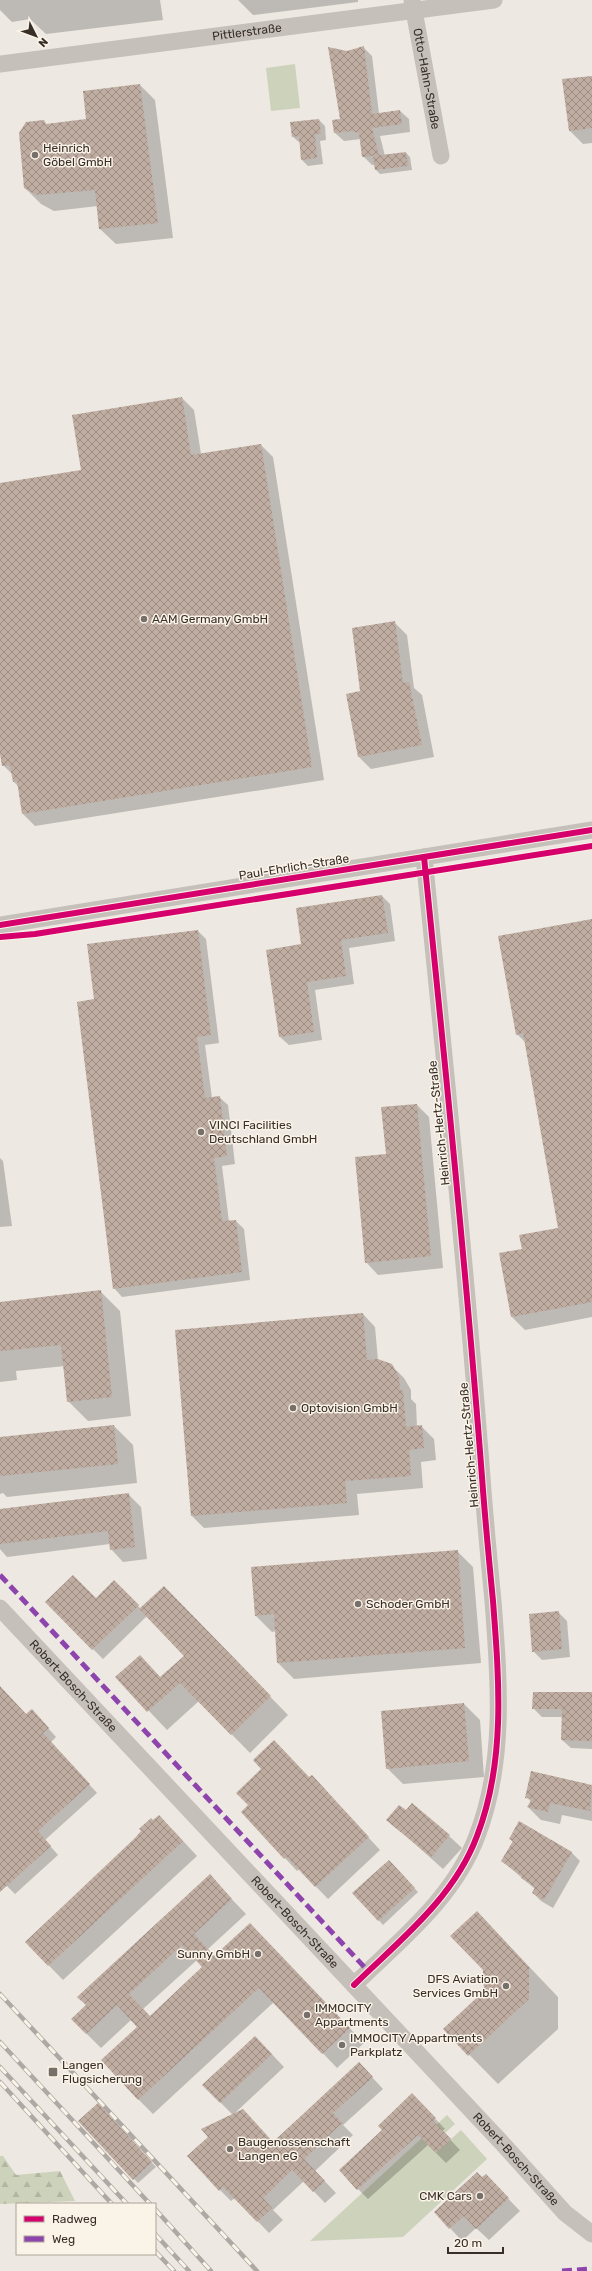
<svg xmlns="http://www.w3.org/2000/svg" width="592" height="2271" font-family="Rubik,sans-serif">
<defs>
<pattern id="forest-firs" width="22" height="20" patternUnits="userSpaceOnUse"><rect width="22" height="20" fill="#cdd3bb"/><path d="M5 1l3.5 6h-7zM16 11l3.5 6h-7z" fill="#b1b5a1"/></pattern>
<pattern id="building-cross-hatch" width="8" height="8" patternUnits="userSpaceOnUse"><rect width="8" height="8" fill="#c0ada2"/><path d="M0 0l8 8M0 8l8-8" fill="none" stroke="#9d8d84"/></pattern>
</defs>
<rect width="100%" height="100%" fill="#ede8e1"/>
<g fill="#cdd3bb">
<polygon points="295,64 300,108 271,111 266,68"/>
<polygon points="447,2115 455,2124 445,2133 451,2139 461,2130 487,2159 403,2237 310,2241"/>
</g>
<polygon fill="url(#forest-firs)" points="0,2156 3,2156 16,2175 60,2171 75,2201 0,2204"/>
<g fill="#0003" fill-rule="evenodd">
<polygon points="0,0 160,0 163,20 46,34 30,19 12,22 0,10"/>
<polygon points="238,0 358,0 358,2 253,15"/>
<polygon points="364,48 372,56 379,114 400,111 409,119 410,132 380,136 385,156 406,153 410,157 412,170 380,174 376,170 375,165 372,165 363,156 361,139 344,141 335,133 341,120 347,52"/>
<polygon points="592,77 592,143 583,144 569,130"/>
<polygon points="140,85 155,100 173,238 116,244 100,229 98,206 54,211 41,204 25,188 43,121 47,125 87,120"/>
<polygon points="319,120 325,126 326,140 320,141 323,164 308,166 302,160 300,143 293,137"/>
<polygon points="182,398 194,410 201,454 261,445 273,457 324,780 35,826 23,814 19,787 14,782 13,775 3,765 0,748 0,484 82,471"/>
<polygon points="394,622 407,635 414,688 422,695 434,757 371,769 359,757 347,695 361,692"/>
<polygon points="382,896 390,904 395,941 349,948 354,984 315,990 322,1040 289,1045 280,1037 303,945"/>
<polygon points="592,920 592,1317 525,1330 512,1317 501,1254 523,1250 559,1229 526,1043 517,1034"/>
<polygon points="198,931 206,939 219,1043 205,1045 212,1098 219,1097 228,1105 235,1164 222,1166 229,1222 236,1221 244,1229 250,1280 122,1297 114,1288 95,1000"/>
<polygon points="417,1105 429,1117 443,1268 378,1275 366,1262 387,1155"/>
<polygon points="0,1158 3,1161 12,1226 0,1227"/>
<polygon points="100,1291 120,1311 131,1416 88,1421 68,1401 65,1366 16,1371 17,1380 0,1382 0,1304"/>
<polygon points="363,1314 375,1327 378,1360 391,1365 404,1378 411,1390 411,1399 416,1404 417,1427 421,1426 434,1439 436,1460 421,1462 423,1488 357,1494 359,1515 204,1528 192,1516"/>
<polygon points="114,1426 133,1445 137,1483 7,1497 3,1493 0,1494 0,1438"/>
<polygon points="128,1494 141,1507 147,1559 123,1562 111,1549 110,1544 7,1557 0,1549 0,1510"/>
<polygon points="457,1551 473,1567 481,1663 294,1679 278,1663 276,1631 272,1632 256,1616"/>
<polygon points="114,1582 141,1609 182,1606 288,1715 250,1753 199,1701 167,1730 117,1677 140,1656 161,1678 185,1656 147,1616 103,1659 47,1603 96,1600"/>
<polygon points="558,1612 567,1621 570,1657 542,1660 533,1651"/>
<polygon points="0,1693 26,1715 40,1719 56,1737 51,1742 97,1793 45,1840 58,1855 15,1894 3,1882 0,1885"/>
<polygon points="592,1693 592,1749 571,1748 562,1740 563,1717 542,1717 533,1708"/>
<polygon points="464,1704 480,1720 484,1777 403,1784 387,1768"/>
<polygon points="263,1769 310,1778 324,1789 380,1850 328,1899 299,1869 297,1871 285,1858 249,1805"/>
<polygon points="532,1773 592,1786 592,1821 562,1815 560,1824 541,1820 528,1807 531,1802 527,1797"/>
<polygon points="406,1812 449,1836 462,1848 443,1869 388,1820"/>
<polygon points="520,1823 572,1853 580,1861 553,1908 541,1901 533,1893 535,1889 502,1861 513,1842 510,1839"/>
<polygon points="173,1830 197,1856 63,1980 26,1942"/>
<polygon points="393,1865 418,1892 383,1925 354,1893"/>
<path d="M224 1891 246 1914 208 1949 215 1957 264 1940 364 2043 337 2068 274 2002 153 2114 138 2099V2027L131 2020 101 2048 86 2033ZM197 1960 204 1967 150 2017 143 2009Z"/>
<polygon points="477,1912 558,1997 558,2029 498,2084 444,2029 485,1991"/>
<polygon points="267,2049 284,2067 234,2114 274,2143 370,2075 383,2089 343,2125 353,2135 315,2171 336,2193 325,2203 304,2181 273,2210 283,2220 269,2233 235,2198 231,2201 220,2190 233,2115 220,2102"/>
<polygon points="422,2105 445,2129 442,2131 460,2150 446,2163 428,2145 368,2199 358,2189"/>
<polygon points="102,2108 156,2167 138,2183 79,2121"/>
<polygon points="482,2179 498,2188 520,2211 489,2240 476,2228 462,2241 450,2228"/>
</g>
<g fill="url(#building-cross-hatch)" fill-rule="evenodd">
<polygon points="364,46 372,114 400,110 402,124 372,128 379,155 362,157 359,133 352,131 334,133 332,120 340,119 328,47 347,51"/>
<polygon points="592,76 592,128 569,131 562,79"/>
<polygon points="140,84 158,223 99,229 95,190 37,195 24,188 19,133 26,122 44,120 46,124 86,119 83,91"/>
<polygon points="319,119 321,134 315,134 317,158 301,160 299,136 292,137 290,122"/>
<polygon points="406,152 408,166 375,170 373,156"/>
<polygon points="182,397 191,455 261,444 312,767 22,814 17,781 13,782 10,765 2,766 0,754 0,483 81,470 72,415"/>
<polygon points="395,621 403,683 409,682 422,745 358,757 346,694 360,691 352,628"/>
<polygon points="382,895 388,933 341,940 346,976 307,982 314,1032 279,1037 266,950 301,944 296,908"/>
<polygon points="592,919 592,1302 511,1317 499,1253 522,1249 519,1235 558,1228 523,1033 516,1035 498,936"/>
<polygon points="198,930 211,1035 197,1037 205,1098 220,1096 227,1156 214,1158 222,1221 236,1220 242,1272 113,1289 77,1002 94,999 87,944"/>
<polygon points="417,1104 431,1256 365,1263 355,1157 386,1154 381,1107"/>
<polygon points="101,1290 112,1397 67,1402 61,1345 0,1351 0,1302"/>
<polygon points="363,1313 367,1360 378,1359 392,1364 399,1377 400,1390 403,1390 406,1427 422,1425 424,1448 409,1450 411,1476 345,1481 347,1503 191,1516 175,1330"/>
<polygon points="114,1425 118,1464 0,1476 0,1437"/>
<polygon points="129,1493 135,1547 110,1550 108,1531 0,1544 0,1509"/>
<polygon points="458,1550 465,1648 277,1663 274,1614 255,1616 251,1567"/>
<polygon points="73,1575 96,1598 114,1580 139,1605 92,1650 45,1602"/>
<polygon points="164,1586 271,1696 231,1735 180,1683 147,1712 115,1677 140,1655 160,1677 184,1656 139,1609"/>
<polygon points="559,1611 562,1649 532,1652 529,1614"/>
<polygon points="0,1686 26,1714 32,1709 49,1728 43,1733 90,1784 38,1831 51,1846 0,1892"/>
<polygon points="533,1692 592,1692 592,1741 561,1740 562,1709 532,1709"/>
<polygon points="464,1703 469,1761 386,1769 381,1711"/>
<polygon points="274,1740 309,1777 312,1775 369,1837 315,1887 287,1857 284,1859 241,1812 248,1805 236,1793 261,1769 253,1760"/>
<polygon points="531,1771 592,1785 590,1811 550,1803 548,1812 527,1807 532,1799 525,1798"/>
<polygon points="412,1803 450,1835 431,1857 386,1820 399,1805 406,1810"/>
<polygon points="159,1815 183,1841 48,1966 25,1942 135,1838 141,1831 139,1829 151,1818 153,1820"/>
<polygon points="519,1821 572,1852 544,1900 532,1893 535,1887 521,1878 522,1876 501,1861 513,1841 509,1839"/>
<polygon points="389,1860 415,1888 378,1921 352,1893"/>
<path d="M210 1874 232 1899 194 1934 214 1956 250 1923 350 2028 322 2054 259 1988 138 2100 101 2060 137 2027 117 2005 86 2034 71 2019 86 2005 77 1997ZM182 1945 202 1967 150 2016 129 1994Z"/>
<polygon points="477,1911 529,1967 529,1999 468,2056 443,2029 484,1991 483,1970 450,1936"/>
<polygon points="255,2036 272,2054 220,2103 202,2085"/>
<polygon points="359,2062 373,2077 333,2113 342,2123 304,2159 325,2181 313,2192 292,2170 263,2198 272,2208 257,2222 223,2187 219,2191 187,2156 208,2137 201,2129 243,2109 273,2142"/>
<polygon points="412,2093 436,2118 433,2121 451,2139 436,2153 418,2135 357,2190 339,2170 382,2130 378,2126"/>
<polygon points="98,2103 152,2162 133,2180 78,2121"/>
<polygon points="477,2172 482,2177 486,2174 509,2198 476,2229 464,2216 449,2229 434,2212"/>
</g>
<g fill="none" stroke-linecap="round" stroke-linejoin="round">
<g stroke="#c6c0ba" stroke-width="17">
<path id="s1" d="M412 0 441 156"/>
<path id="s2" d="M0 64 494 0"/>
<polyline points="0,925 592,830"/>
<path id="s3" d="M0 1608 502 2143 565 2213 592 2234"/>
<path d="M354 1985C400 1940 454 1898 477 1836 506 1761 499 1679 493 1601 489 1560 485 1519 482 1477 466 1270 445 1063 424 857"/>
</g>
<g stroke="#aea9a4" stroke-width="4.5">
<g id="rail">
<polyline points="0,1994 257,2271"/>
<polyline points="0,2042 150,2204"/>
<polyline points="0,2067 127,2204"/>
<polyline points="0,2082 112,2204"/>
<polyline points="155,2209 211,2271"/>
<polyline points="155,2234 189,2271"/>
<polyline points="155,2251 174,2271"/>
</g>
</g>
<use href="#rail" stroke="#faf3e8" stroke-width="3" stroke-dasharray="9" stroke-linecap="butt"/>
<g stroke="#8e44ad" stroke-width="5" stroke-dasharray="10 5" stroke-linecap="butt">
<polyline points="0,1575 368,1971"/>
<polyline points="562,2271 592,2269"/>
</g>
<g stroke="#faf3e8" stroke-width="8">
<g id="cycleway">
<polyline points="0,925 592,830"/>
<polyline points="0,937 35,934 592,846"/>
<path d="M354 1985C400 1940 454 1898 477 1836 506 1761 499 1679 493 1601 489 1560 485 1519 482 1477 466 1270 445 1063 424 857"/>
</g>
</g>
<use href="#cycleway" stroke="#d6006c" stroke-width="6"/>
</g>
<g fill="#776f69" stroke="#faf3e8" stroke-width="1.5">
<circle cx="35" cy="155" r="4"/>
<circle cx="144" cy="619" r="4"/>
<circle cx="201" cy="1132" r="4"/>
<circle cx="293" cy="1408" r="4"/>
<circle cx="358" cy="1604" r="4"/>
<circle cx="258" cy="1954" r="4"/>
<circle cx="506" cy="1986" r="4"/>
<circle cx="307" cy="2015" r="4"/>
<circle cx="342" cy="2045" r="4"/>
<rect x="48" y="2067" width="10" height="10" rx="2"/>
<circle cx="230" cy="2149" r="4"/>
<circle cx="480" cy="2196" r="4"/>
</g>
<g text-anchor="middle" stroke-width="3" stroke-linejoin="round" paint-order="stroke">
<g font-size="12" fill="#372e28" stroke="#faf3e8">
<text dy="4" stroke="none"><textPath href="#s2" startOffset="249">Pittlerstraße</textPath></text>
<text dy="4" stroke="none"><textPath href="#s1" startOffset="80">Otto-Hahn-Straße</textPath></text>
<text transform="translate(294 867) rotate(-9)" y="4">Paul-Ehrlich-Straße</text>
<text transform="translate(439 1123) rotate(-96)" y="4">Heinrich-Hertz-Straße</text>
<text transform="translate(469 1445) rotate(-95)" y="4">Heinrich-Hertz-Straße</text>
<text dy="4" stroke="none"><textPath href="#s3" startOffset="107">Robert-Bosch-Straße</textPath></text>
<text dy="4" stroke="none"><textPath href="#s3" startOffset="431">Robert-Bosch-Straße</textPath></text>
<text dy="4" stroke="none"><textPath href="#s3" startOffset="755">Robert-Bosch-Straße</textPath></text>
</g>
<g font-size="12" fill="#372e28" stroke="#faf3e8" text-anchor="start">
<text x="43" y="152">Heinrich<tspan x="43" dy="14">Göbel GmbH</tspan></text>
<text x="152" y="623">AAM Germany GmbH</text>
<text x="209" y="1129">VINCI Facilities<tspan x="209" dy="14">Deutschland GmbH</tspan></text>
<text x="301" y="1412">Optovision GmbH</text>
<text x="366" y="1608">Schoder GmbH</text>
<text x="250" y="1958" text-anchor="end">Sunny GmbH</text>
<text x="498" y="1983" text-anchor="end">DFS Aviation<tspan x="498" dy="14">Services GmbH</tspan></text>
<text x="315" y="2012">IMMOCITY<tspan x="315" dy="14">Appartments</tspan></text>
<text x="350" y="2042">IMMOCITY Appartments<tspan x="350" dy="14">Parkplatz</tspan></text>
<text x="62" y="2069">Langen<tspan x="62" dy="14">Flugsicherung</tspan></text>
<text x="238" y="2146">Baugenossenschaft<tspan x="238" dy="14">Langen eG</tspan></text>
<text x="472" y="2200" text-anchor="end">CMK Cars</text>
</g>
</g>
<rect x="16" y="2203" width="140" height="52" fill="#faf3e8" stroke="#aca49b"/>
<rect x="24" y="2216" width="20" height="6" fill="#d6006c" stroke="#aca49b"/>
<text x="52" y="2223" font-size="12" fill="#372e28">Radweg</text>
<rect x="24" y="2236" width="20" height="6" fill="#8e44ad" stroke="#aca49b"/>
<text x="52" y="2243" font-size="12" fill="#372e28">Weg</text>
<g transform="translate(36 36) rotate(132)" stroke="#faf3e8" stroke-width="3" paint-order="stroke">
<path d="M0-3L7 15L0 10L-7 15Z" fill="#372e28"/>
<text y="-6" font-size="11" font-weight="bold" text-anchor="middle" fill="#372e28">N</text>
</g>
<path d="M448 2247v6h55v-6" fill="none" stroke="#372e28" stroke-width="2"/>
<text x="454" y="2247" font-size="12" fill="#372e28" stroke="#faf3e8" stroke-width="3" paint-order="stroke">20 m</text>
</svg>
